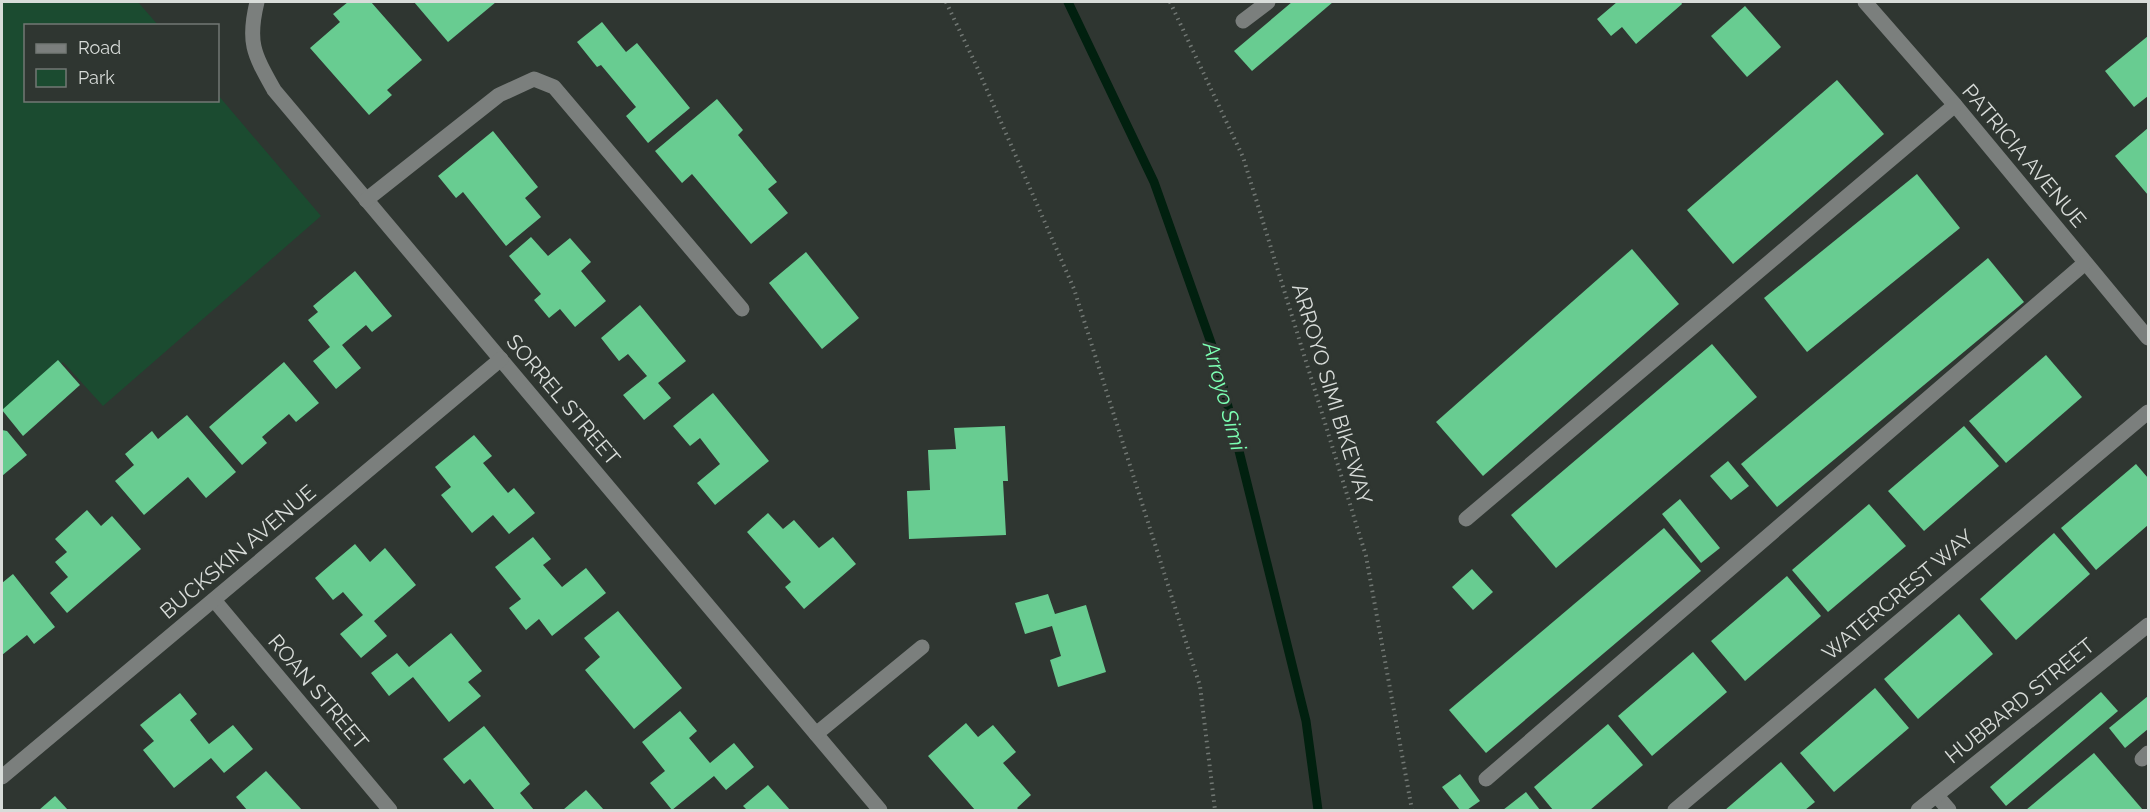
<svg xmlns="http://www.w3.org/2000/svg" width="2150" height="812" font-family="Raleway,sans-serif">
<rect width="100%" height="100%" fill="#2f3631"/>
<polygon fill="#1b4b30" points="2,2 138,2 158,25 26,26 26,100 218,100 218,95 321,216 103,406 63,362 2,412"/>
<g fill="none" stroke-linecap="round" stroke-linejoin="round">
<polyline stroke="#01200f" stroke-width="9" points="1068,2 1154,182 1215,354 1306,721 1318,810"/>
</g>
<g fill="#68cc91">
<polygon points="348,2 371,2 422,60 387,90 392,95 369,115 310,48 340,22 333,14"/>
<polygon points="414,2 496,2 448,42"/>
<polygon points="1292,2 1333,2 1252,71 1234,51"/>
<polygon points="1617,2 1681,2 1682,4 1636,44 1622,27 1611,36 1597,19"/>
<polygon points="1745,6 1781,47 1747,77 1711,36"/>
<polygon points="602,22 626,52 637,43 690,108 648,143 626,116 636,107 601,65 597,67 577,42"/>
<polygon points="2148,36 2148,96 2134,107 2105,71"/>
<polygon points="1837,80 1884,134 1733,264 1687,210"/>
<polygon points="717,99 743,130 738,135 777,182 768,189 788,213 751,244 692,174 682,183 655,151"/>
<polygon points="2148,128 2148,195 2115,156"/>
<polygon points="493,131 538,187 525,198 541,217 506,246 463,192 456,198 438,176"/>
<polygon points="1917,174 1960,228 1807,352 1764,298"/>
<polygon points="531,237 548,256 570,238 591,262 581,271 606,301 575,327 560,309 549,318 534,300 541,294 509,256"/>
<polygon points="1632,249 1679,304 1483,476 1436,422"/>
<polygon points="806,252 859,318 822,349 769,283"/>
<polygon points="1988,258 2024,302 1777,507 1741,464"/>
<polygon points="355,271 392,316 372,332 366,325 342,345 361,368 336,389 313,361 330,347 308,320 318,312 313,306"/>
<polygon points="640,305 686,361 658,383 671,398 644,420 623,395 647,376 628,354 619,361 601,338"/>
<polygon points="1712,344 1757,397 1556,568 1511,515"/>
<polygon points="2046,355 2082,397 2006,463 1969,421"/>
<polygon points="58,360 80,385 23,436 2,410"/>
<polygon points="284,362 319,403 296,422 289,414 262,437 267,443 242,465 209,427"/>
<polygon points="713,393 769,461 715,505 697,483 720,464 700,438 690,446 673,426"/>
<polygon points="187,415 236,472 206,498 188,477 144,515 115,481 134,465 125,454 152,431 158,439"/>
<polygon points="1005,426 1008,481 1003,481 1006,535 909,539 907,491 930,490 928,450 956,449 954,428"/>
<polygon points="1964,426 1999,466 1924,531 1888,491"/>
<polygon points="2,430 7,431 27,455 2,476"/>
<polygon points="474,435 492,456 483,463 508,493 514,488 535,513 509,534 493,515 472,533 441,495 451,487 435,467"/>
<polygon points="1728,461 1749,486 1731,500 1710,476"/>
<polygon points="2136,464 2148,478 2148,525 2096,570 2061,528"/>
<polygon points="1680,499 1720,548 1701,563 1662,514"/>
<polygon points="1869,504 1906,546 1828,612 1792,570"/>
<polygon points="87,510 101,526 112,516 141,549 67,613 50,593 68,577 55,562 67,552 55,539"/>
<polygon points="768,513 783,529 794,520 819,548 833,537 856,564 804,609 785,587 791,582 747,532"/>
<polygon points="1664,528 1701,571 1486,753 1449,710"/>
<polygon points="2054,533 2090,574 2016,640 1980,599"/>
<polygon points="533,537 551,559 543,565 562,587 586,568 606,593 552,636 539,619 526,630 509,608 521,599 495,567"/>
<polygon points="355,544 370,562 385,548 416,585 374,621 387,636 361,658 340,634 363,615 343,592 333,600 315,578"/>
<polygon points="1472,569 1493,592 1473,610 1452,587"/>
<polygon points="13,574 55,627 34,644 27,635 2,655 2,583"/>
<polygon points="1787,576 1821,616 1745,681 1711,641"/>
<polygon points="1048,594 1055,614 1086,605 1106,672 1058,687 1050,660 1061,656 1052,626 1025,634 1015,603"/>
<polygon points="618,611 682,688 634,729 585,670 600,657 584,638"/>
<polygon points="1959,614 1993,654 1918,719 1884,679"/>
<polygon points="451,633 482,671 468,682 481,696 449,722 413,677 389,696 371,673 397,653 409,667"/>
<polygon points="1693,652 1727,692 1652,756 1618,716"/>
<polygon points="1875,688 1909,728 1834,792 1800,753"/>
<polygon points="2101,692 2118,711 2006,806 1990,787"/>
<polygon points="180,693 197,714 190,720 209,744 233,725 253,749 224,773 211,758 174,788 143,750 154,741 140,725"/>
<polygon points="2148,696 2148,729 2125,748 2109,728"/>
<polygon points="680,711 697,731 689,738 710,763 734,743 754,767 726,790 714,776 672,810 650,783 665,771 642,742"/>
<polygon points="966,723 978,737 993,725 1016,752 1003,763 1031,795 1017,808 1019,810 975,810 928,756"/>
<polygon points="1608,724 1643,765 1590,810 1553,810 1534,787"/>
<polygon points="484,726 530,784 520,793 534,810 495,810 470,779 464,784 443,759"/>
<polygon points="2094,753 2143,810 2026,810 2058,783"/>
<polygon points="1781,762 1815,802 1805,810 1725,810"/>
<polygon points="266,771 302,810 247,810 236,797"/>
<polygon points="1460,774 1480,801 1467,810 1460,810 1442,787"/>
<polygon points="768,785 790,810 747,810 743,806"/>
<polygon points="586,790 604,810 563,810"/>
<polygon points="1526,792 1540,810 1503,810"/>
<polygon points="55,796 68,810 39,810"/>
</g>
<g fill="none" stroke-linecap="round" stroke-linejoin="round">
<g stroke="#727874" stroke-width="4" stroke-dasharray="1.5 4.5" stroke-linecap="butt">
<polyline points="946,2 977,67 1074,289 1200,686 1215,810"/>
<polyline points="1170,2 1243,157 1366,556 1412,810"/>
</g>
<g stroke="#7b7f7d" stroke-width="15">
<path d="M257 2C247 43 254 54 274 90L880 810"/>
<polyline points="1865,2 1955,105 2148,338"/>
<polyline points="1243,21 1268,2"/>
<polyline points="366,200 499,95 534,79 554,87 742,309"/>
<polyline points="1466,519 1955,105"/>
<polyline points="214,600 390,810"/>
<polyline points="816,734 922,647"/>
<polyline points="2142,759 2148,753"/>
<polyline points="2,777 501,359"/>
<polyline points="1486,779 2085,263"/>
<polyline points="1937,796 1949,810"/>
<polyline points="1675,810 2148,412"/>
<polyline points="1918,810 2148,625"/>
</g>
</g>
<g text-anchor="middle" stroke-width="6" stroke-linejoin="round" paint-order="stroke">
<g font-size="21" fill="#d8dcd9" stroke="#2f3631">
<text transform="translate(2024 156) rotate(50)" y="7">PATRICIA AVENUE</text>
<text transform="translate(1332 394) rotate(73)" y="7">ARROYO SIMI BIKEWAY</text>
<text transform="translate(563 400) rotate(50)" y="7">SORREL STREET</text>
<text transform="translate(238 552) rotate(-40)" y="7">BUCKSKIN AVENUE</text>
<text transform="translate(1898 595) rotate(-40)" y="7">WATERCREST WAY</text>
<text transform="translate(318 692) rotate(50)" y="7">ROAN STREET</text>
<text transform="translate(2020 701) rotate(-39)" y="7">HUBBARD STREET</text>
</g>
<g font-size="22" font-style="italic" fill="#7cffb3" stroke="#2f3631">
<text transform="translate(1225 396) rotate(75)" y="8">Arroyo Simi</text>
</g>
</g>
<rect width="2150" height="812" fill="none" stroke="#d8dcd9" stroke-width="6"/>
<rect x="24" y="24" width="195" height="78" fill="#2f3631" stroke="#737874" stroke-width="1.5"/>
<rect x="36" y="44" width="30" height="9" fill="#7b7f7d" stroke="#737874" stroke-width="1.5"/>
<text x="78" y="54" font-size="18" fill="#d8dcd9">Road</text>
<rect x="36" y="69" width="30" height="18" fill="#1b4b30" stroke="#737874" stroke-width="1.5"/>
<text x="78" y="84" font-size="18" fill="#d8dcd9">Park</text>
</svg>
